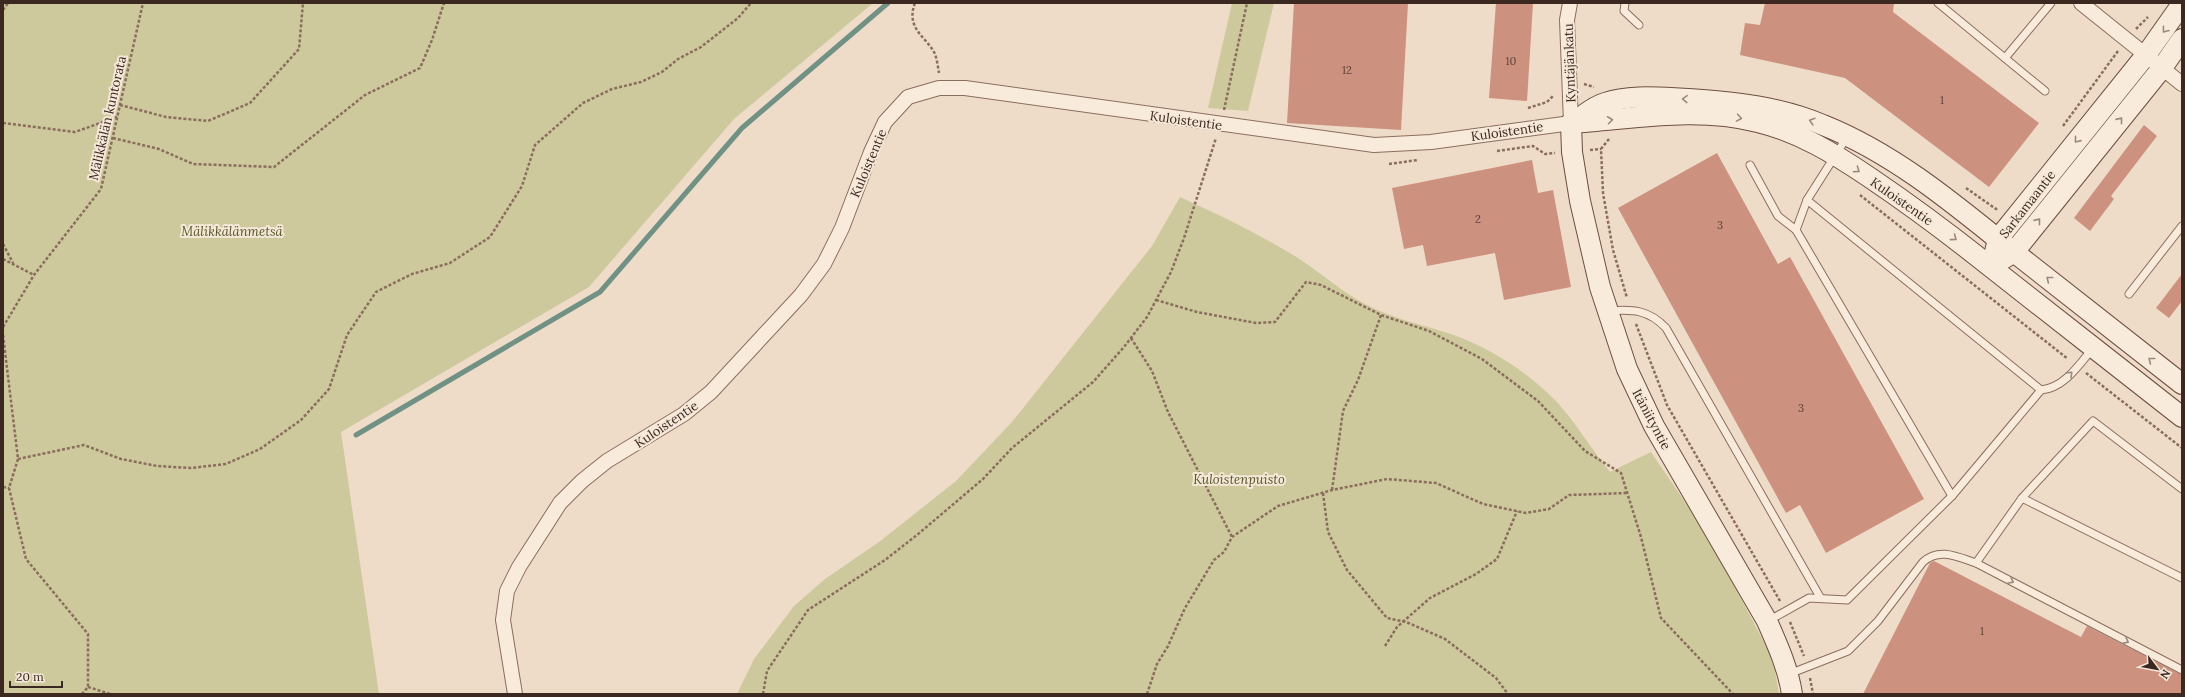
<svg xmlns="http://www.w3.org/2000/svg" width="2185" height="697" font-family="Lora,serif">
<rect width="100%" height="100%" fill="#eedcc9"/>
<g fill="#cdc99c">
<polygon points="3,3 873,3 734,119 589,287 341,432 379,694 3,694"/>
<polygon points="1232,3 1274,3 1248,111 1208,108"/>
<path d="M1180 197C1220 215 1261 235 1298 258 1321 273 1341 291 1365 304 1393 319 1424 325 1454 335 1492 349 1529 373 1557 402 1576 423 1592 450 1610 472L1651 452 1689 508 1732 582 1773 659 1779 694H737L754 659 794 606 825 579 879 542 956 481 1012 422 1152 246Z"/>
</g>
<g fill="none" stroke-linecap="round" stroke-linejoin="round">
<polyline stroke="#709183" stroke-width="5" points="356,435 600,292 742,128 888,3"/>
</g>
<g fill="#cc917f">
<polygon points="1294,3 1408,3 1401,130 1287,123"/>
<polygon points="1496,3 1533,3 1527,101 1489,98"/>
<polygon points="1765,3 1894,3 1893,12 2039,123 1989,187 1845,78 1740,55 1745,23 1760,25"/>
<polygon points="2144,125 2157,136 2111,196 2114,199 2090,231 2074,218"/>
<polygon points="1717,153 1778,264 1790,257 1924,499 1826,553 1800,505 1786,513 1618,208"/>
<polygon points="1532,160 1538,193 1553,190 1571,287 1504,300 1495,253 1427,266 1423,245 1404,249 1392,188"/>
<polygon points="2182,274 2182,301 2169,318 2156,308"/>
<polygon points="1934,561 2081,637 2087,626 2182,675 2182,694 1863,694 1930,563"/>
</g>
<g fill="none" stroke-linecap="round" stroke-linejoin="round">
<g stroke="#8b6d5d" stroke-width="9">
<g id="lane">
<polyline points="1625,3 1624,11 1639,25"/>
<polyline points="1938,3 2045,91"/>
<polyline points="2005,58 2051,3"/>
<polyline points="1750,165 1778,216 1796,230 1952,496"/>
<path d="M1807 200 2041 390C2064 388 2079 365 2093 348"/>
<polyline points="1796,230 1807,200 1847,137"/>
<polyline points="2129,294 2182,226"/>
<path d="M1609 311C1633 309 1649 310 1666 328L1820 597"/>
<polyline points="2022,498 2093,421 2182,489"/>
<polyline points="1976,563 2022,498 2182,578"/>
<polyline points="1768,621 1809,598 1847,600 1952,496 2041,390"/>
<path d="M1789 674 1848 651 1878 621 1923 562C1939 547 1958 557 1976 563L2182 670"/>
</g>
</g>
<g stroke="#8b6d5d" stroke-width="16">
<g id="street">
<polyline points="2081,3 2182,84"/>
<polyline points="515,694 503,620 507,591 519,567 560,503 582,481 607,461 684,414 711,392 801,295 824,264 842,228 871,152 885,122 908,97 939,88 965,88 1374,145 1431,142 1571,123 1567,20 1570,3"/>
</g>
</g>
<g stroke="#6d4e40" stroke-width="22">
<g id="secondary">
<path d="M1575 121C1584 115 1594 106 1605 103 1630 94 1663 98 1689 99 1735 102 1781 107 1823 125 1893 153 1952 202 2010 249 2068 294 2125 339 2182 384"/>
<path d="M1571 123C1634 119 1695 106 1758 122 1799 132 1835 154 1869 177 1912 206 1952 236 1992 268 2055 318 2119 367 2182 417"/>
<path d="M1571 123 1572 152 1580 201 1600 287 1627 369 1654 426 1767 621C1778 646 1788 668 1792 694"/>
<polyline points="1995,252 1998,239 2146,55 2182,4"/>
<polyline points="2003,259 2014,252 2162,68 2182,39"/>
</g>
</g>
<g stroke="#8b6d5d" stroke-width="2.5" stroke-dasharray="3 2" stroke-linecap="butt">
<path d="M915 3C905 29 927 37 935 54 937 60 938 67 939 73"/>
<polyline points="3,10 8,3"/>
<polyline points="2136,29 2148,17"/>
<polyline points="1584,84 1594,87"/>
<polyline points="120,105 166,117 208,121 250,103 299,49 303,3"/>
<polyline points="1528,108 1547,102 1554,95"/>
<polyline points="1224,110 1247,3"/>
<polyline points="3,123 75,132 117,117"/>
<polyline points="2063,126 2118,51"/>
<polyline points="113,138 159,149 193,164 274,167 365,95 420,68 432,40 444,3"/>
<polyline points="1609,139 1601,149 1603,193 1613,250 1627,298"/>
<polyline points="1590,150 1601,149"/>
<polyline points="1497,151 1533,146 1545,154 1555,153"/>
<polyline points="1389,164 1418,160"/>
<polyline points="1966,188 1996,209 1997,208"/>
<polyline points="1860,195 2068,359"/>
<polyline points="3,244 13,263"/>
<polyline points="3,259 34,275"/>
<polyline points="1156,300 1197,312 1256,323 1275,322 1306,282 1321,285 1381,315 1429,331 1482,359 1538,401 1585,451 1621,473 1641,537 1661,618 1733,694"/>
<polyline points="1636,324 1667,405 1780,601"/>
<polyline points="3,327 34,275 101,189 143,3"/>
<polyline points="3,335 18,459 9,488 26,559 88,634 88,687 82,694"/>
<polyline points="1131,338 1152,371 1168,412 1232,537"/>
<polyline points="2086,373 2182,448"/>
<polyline points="18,459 84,445 121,459 157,466 191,468 226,464 260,449 301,420 329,389 347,335 376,292 412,274 450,263 490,237 522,186 535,145 583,103 612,89 641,82 662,72 678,59 701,47 738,18 751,3"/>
<polyline points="3,487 9,488"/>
<polyline points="1332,490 1343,411 1358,380 1381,315"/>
<polyline points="1323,493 1328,532 1347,570 1387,618 1406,622 1445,639 1496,678 1508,694"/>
<polyline points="1790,622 1804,656"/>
<polyline points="1385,646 1397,627 1430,598 1476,574 1497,559 1517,511"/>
<polyline points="1810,678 1813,694"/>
<polyline points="88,687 110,694"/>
<polyline points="763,694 767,671 808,610 885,560 917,535 983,479 1012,448 1093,382 1124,347 1147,317 1171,272 1184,238 1216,138"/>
<polyline points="1147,694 1157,664 1168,646 1185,608 1214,560 1224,552 1232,537 1278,506 1332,490 1387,479 1436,483 1483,504 1526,513 1549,509 1569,495 1627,493"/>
</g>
<use href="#lane" stroke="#f9ebdc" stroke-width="7"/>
<use href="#street" stroke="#f9ebdc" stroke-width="14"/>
<use href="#secondary" stroke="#f9ebdc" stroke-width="20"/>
</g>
<defs><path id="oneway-chevron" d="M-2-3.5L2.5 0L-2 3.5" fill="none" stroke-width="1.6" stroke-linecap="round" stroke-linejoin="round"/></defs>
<g stroke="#9a8a7e">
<use href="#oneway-chevron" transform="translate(2165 30) rotate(127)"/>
<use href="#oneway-chevron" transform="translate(1685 99) rotate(-178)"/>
<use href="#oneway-chevron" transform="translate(1739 118) rotate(10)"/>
<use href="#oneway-chevron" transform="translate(1610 120) rotate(-7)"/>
<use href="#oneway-chevron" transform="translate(2120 120) rotate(-51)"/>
<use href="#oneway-chevron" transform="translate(1812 121) rotate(-163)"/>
<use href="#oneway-chevron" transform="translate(2077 140) rotate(129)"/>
<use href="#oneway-chevron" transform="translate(1857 170) rotate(34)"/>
<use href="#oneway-chevron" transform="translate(2038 221) rotate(-51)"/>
<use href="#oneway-chevron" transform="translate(1954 238) rotate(37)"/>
<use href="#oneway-chevron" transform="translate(2049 279) rotate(-142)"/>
<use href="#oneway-chevron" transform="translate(2151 360) rotate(-142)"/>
<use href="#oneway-chevron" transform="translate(2070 374) rotate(-44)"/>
<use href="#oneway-chevron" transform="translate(2011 581) rotate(27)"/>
<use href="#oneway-chevron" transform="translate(2126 641) rotate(27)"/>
</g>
<g text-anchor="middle" stroke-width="4" stroke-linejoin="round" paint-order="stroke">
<g font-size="11" fill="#5f4338">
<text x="1511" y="65">10</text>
<text x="1347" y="74">12</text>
<text x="1942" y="104">1</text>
<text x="1478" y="223">2</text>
<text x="1720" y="229">3</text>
<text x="1801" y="412">3</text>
<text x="1982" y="635">1</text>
</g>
<g font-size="13" fill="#3b2921" stroke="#f6e8d8">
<text transform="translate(1569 63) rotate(-92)" y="5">Kyntäjänkatu</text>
<text transform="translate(107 118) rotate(-77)" y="5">Mälikkälän kuntorata</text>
<text transform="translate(1186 120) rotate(8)" y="5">Kuloistentie</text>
<text transform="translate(1507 131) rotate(-8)" y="5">Kuloistentie</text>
<text transform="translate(868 163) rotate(-67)" y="5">Kuloistentie</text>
<text transform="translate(1902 201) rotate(35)" y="5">Kuloistentie</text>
<text transform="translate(2027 204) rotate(-52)" y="5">Sarkamaantie</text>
<text transform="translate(1652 419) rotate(62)" y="5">Itäniityntie</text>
<text transform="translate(666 424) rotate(-34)" y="5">Kuloistentie</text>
</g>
<g font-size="13" font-style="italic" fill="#545728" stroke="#f6e8d8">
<text x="232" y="236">Mälikkälänmetsä</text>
<text x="1239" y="484">Kuloistenpuisto</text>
</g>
</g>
<rect width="2185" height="697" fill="none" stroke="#3b2921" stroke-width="8"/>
<g transform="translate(2157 669) rotate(122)" stroke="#f6e8d8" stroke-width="3" paint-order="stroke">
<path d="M0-3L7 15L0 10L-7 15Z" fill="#3b2921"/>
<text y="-6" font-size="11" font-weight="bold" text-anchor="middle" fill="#3b2921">N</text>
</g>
<path d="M10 681v6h52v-6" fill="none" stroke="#3b2921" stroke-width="2"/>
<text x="16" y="681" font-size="12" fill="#3b2921" stroke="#f6e8d8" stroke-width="3" paint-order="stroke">20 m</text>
</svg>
